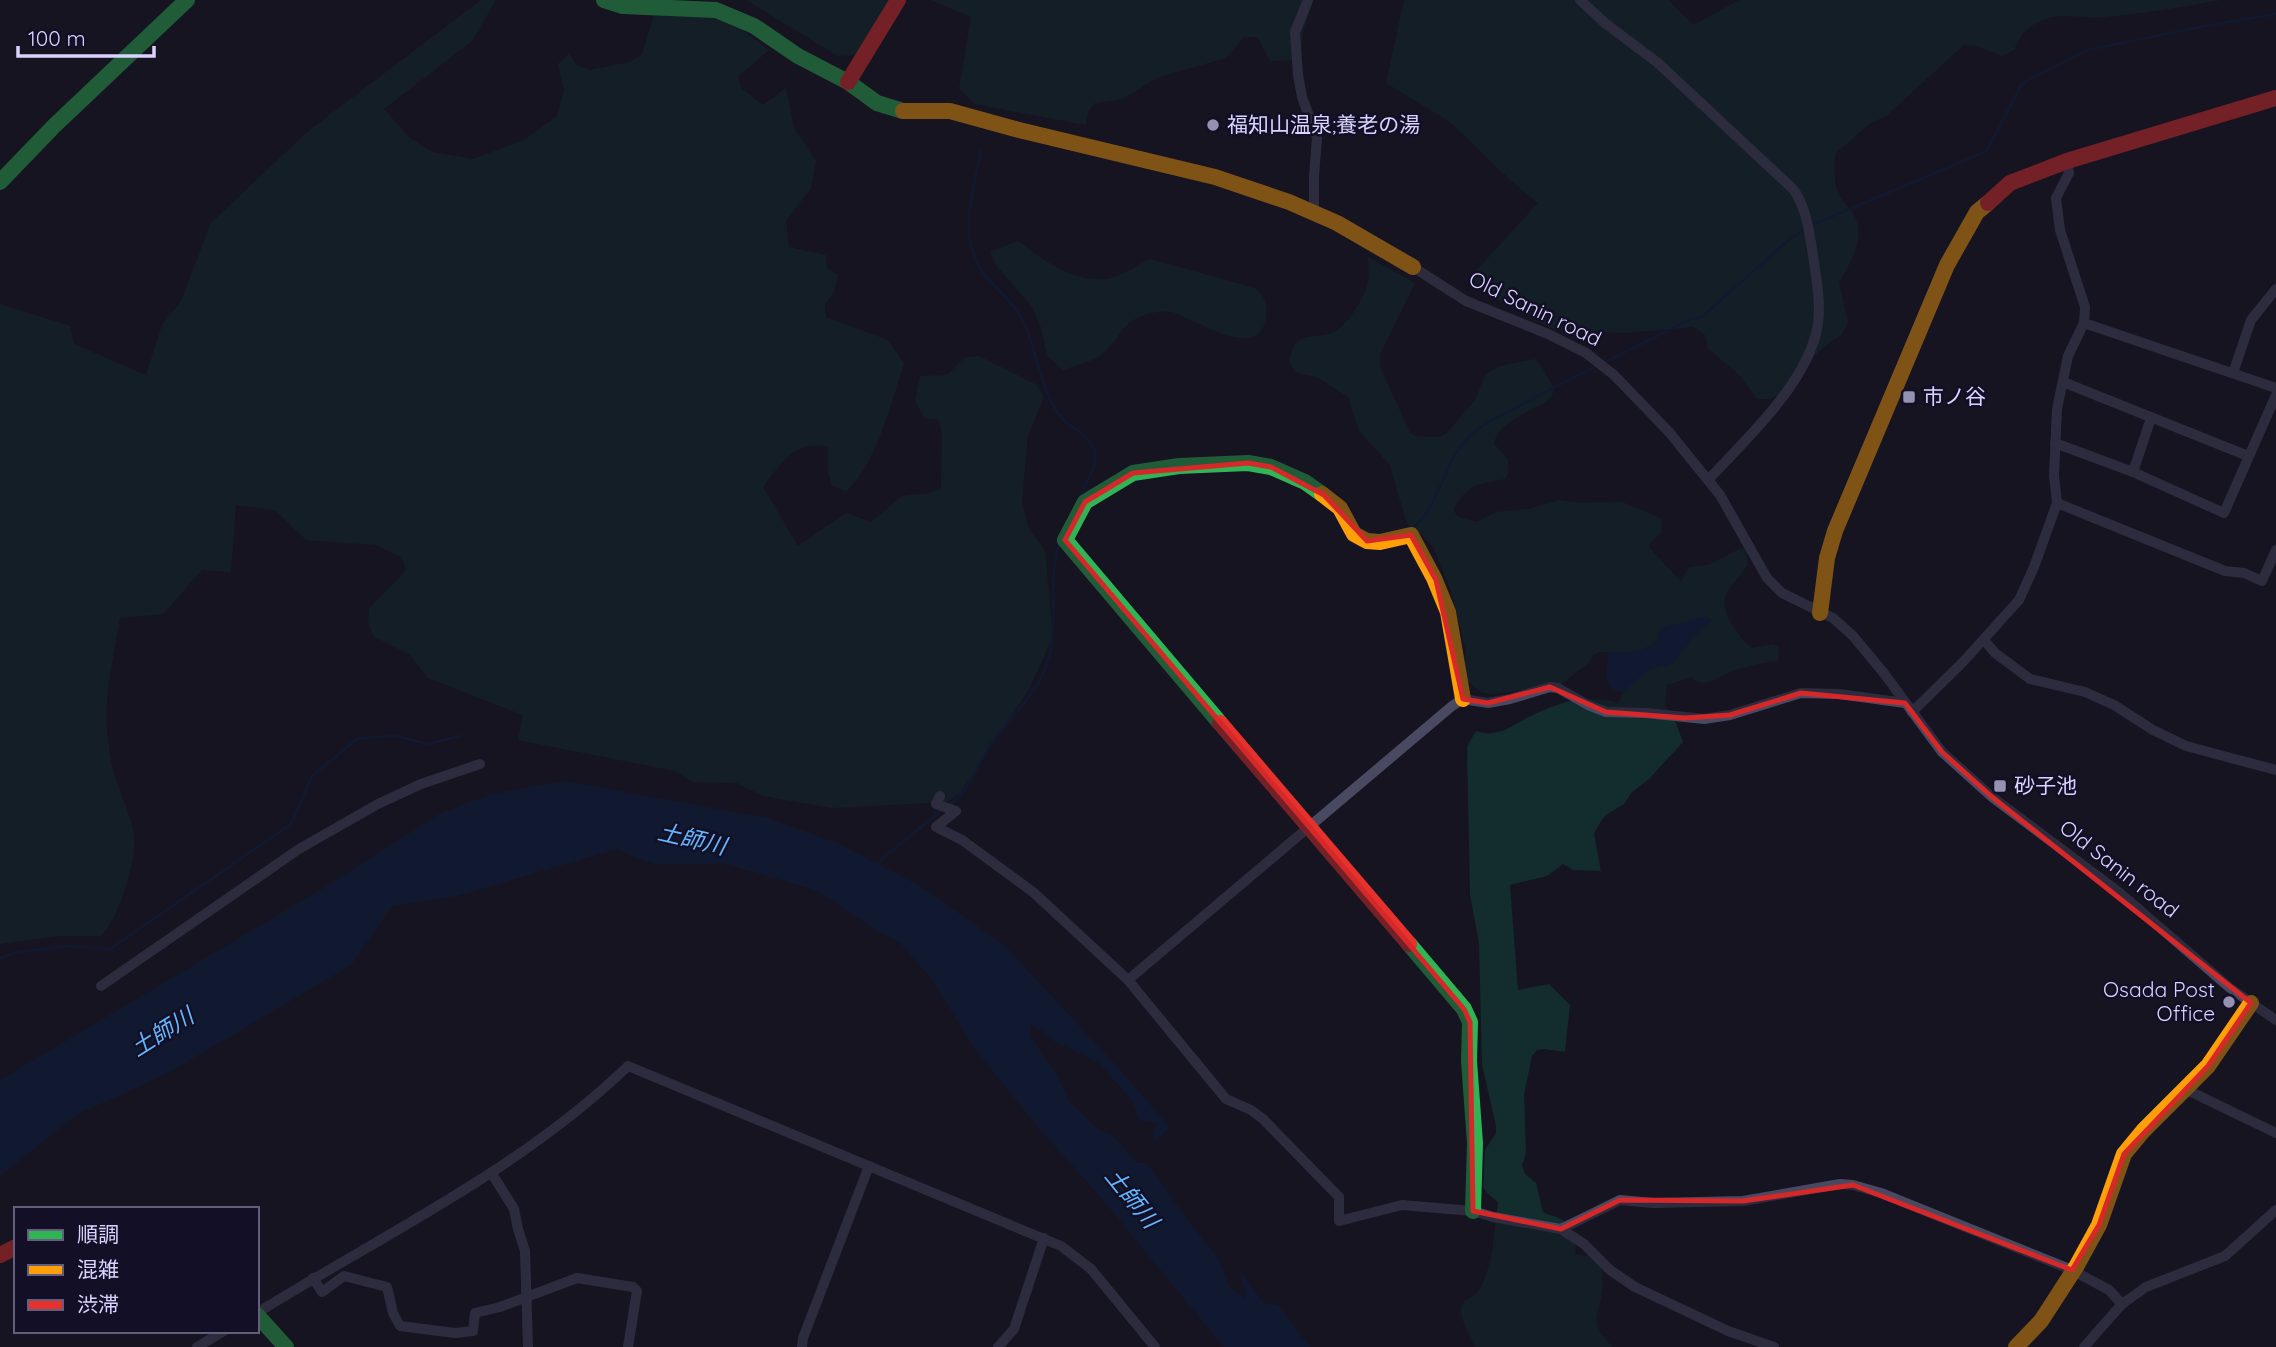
<svg xmlns="http://www.w3.org/2000/svg" width="2276" height="1347" font-family="Quicksand,'Noto Sans JP',sans-serif">
<rect width="100%" height="100%" fill="#161421"/>
<g fill="#132c2d">
<path d="M481 0H496L472 41 384 109 410 138 432 152 473 159 524 140 557 116 564 90 558 64 569 54 577 65 590 70 630 62 642 54 654 15H707L741 29 769 50 738 77 742 89 763 105 786 88 794 128 816 161 811 188 786 221 789 247 826 255 827 268 838 275 834 292 825 304 826 317 888 340 904 363C893 399 875 467 846 491L832 486 828 473V447C795 439 780 465 763 487L798 546 846 513 871 522 902 496 930 493 941 487 942 433 939 420 925 418 915 402 920 376 947 375 965 357 979 356 1037 385 1044 397 1028 435 1022 502 1029 529 1045 550 1053 637 1028 691 959 794 947 802 832 808 763 796 737 783 693 782 675 771 518 740 523 715 428 678 410 655 373 636 368 623 369 609 406 570 402 557 376 545 306 540 275 510 236 505 231 572 202 570 163 614 120 618C114 655 104 693 107 731 109 745 110 761 114 774 120 793 131 815 134 836 137 860 118 920 101 936H58L0 944V304L70 326 74 344 146 375 162 325 181 301 211 223 307 132Z"/>
<polygon points="746,0 889,0 856,55 838,56"/>
<polygon points="931,0 1306,0 1312,6 1303,32 1300,60 1270,61 1258,37 1244,37 1226,58 1159,77 1122,99 1095,103 1088,112 1086,125 975,104 959,89 971,17"/>
<path d="M1404 0H1668L1694 25 1739 0H2221C2181 7 2142 14 2102 17 2083 19 2061 12 2043 20 2028 26 2019 35 2014 50L2002 56 1977 46 1964 45 1886 116 1869 124 1835 154C1835 166 1833 180 1838 192 1841 201 1850 207 1854 215 1866 238 1851 262 1839 282L1848 322 1842 334 1819 351 1782 393 1770 399H1757L1740 376 1708 348 1705 335 1694 327 1624 333 1555 330 1469 284 1475 272 1538 203 1509 179 1450 122 1386 83Z"/>
<path d="M1018 241C1044 261 1077 285 1111 278 1124 275 1138 265 1150 259L1255 288C1265 298 1267 302 1266 316 1261 365 1196 319 1172 312 1165 310 1157 312 1151 313 1118 321 1122 341 1098 357 1088 363 1074 366 1063 370L1047 355 1041 328 1033 308 996 265 990 252Z"/>
<path d="M1368 257 1415 283 1380 354V367L1410 432 1414 436 1441 437 1447 433 1475 400 1486 374 1500 366 1535 359C1541 364 1544 370 1547 377 1550 381 1554 386 1553 392 1552 408 1498 415 1494 444L1508 459V473L1505 479C1476 485 1469 483 1453 510L1458 517 1477 522 1496 512 1529 509 1559 500 1581 503 1622 502 1661 518 1662 531 1648 546 1681 582 1689 567 1709 565 1739 549 1745 550C1760 579 1703 584 1734 627 1739 635 1744 643 1752 648L1773 644 1779 647 1778 661C1760 663 1745 666 1728 673 1721 675 1715 681 1708 682 1701 684 1697 682 1692 677L1667 685 1665 705 1676 723 1683 742 1649 779 1632 792 1624 804 1606 815 1601 821 1594 834 1601 871 1573 870 1563 864 1547 876 1510 885 1518 990 1549 984 1570 1005 1565 1052 1544 1049 1537 1050 1532 1056 1524 1095 1526 1153 1522 1165 1525 1174 1536 1183 1543 1212C1546 1214 1550 1215 1554 1216 1572 1222 1577 1237 1575 1254L1596 1258 1601 1262C1601 1271 1604 1282 1602 1291 1598 1321 1588 1321 1613 1347H1475C1471 1337 1458 1317 1462 1306 1464 1298 1474 1298 1478 1292 1494 1266 1494 1231 1498 1202L1487 1193 1483 1187 1485 1150 1496 1133V1126L1482 1065 1479 944 1470 894 1467 746 1476 731C1501 739 1514 723 1537 713 1561 701 1592 694 1618 703L1627 687 1648 670 1674 663 1691 640 1712 620 1658 638C1645 656 1619 652 1599 652L1593 655 1590 662 1561 684 1496 694 1482 693 1466 680 1464 672 1466 652 1452 594 1433 547 1423 536 1410 527 1406 521 1390 465 1359 431 1348 397 1317 377 1296 373 1289 361C1295 329 1311 341 1334 332 1345 328 1362 301 1366 289 1370 280 1368 267 1368 257Z"/>
</g>
<g fill="#0d2144">
<path d="M1706 616 1712 620 1691 640 1674 663 1648 670 1624 692C1600 692 1608 670 1608 652 1624 651 1659 655 1658 632L1663 627Z"/>
<polygon points="565,781 767,818 837,843 920,886 1004,945 1111,1060 1170,1127 1154,1143 1153,1133 1157,1123 1142,1121 1137,1114 1132,1100 1099,1063 1050,1039 1040,1029 1031,1025 1031,1037 1058,1077 1068,1100 1098,1130 1111,1134 1137,1163 1147,1163 1191,1225 1217,1257 1229,1287 1247,1300 1239,1269 1264,1304 1278,1305 1310,1347 1224,1347 1098,1194 1038,1127 975,1049 931,978 900,943 880,933 816,890 726,864 653,864 617,849 457,896 392,906 351,965 168,1073 76,1115 0,1176 0,1080 322,889 441,813 492,794"/>
</g>
<g fill="none" stroke-linecap="round" stroke-linejoin="round">
<g stroke="#0d2144" stroke-width="2.5">
<path d="M981 150C973 189 957 239 984 274 997 291 1011 299 1022 319 1037 349 1039 385 1058 413 1065 425 1076 428 1086 437 1089 441 1092 446 1095 450L1094 466 1080 497"/>
<polyline points="1812,225 1987,151 2021,85 2033,77 2087,50 2205,26 2276,14"/>
<polyline points="1604,363 1689,320 1703,316 1785,243 1806,228"/>
<polyline points="1087,492 1115,476"/>
<path d="M1410 529C1437 513 1443 466 1464 442 1471 433 1480 427 1490 421L1598 365"/>
<path d="M949 805C972 787 976 767 991 744 1013 712 1044 690 1051 649 1057 614 1048 576 1060 541"/>
<polyline points="875,865 943,809"/>
<polyline points="0,958 15,953 64,946 110,949 291,824 312,776 358,738 396,736 428,744 460,736"/>
</g>
<g stroke="#4a4962" stroke-width="10">
<polyline points="1308,0 1295,32 1298,75 1302,97 1317,138 1314,176 1314,213"/>
<path d="M1580 0 1605 23 1658 63 1793 189C1807 208 1809 232 1813 255 1816 277 1821 302 1818 324 1809 382 1746 439 1708 480"/>
<polyline points="1413,267 1466,301 1548,334 1586,353 1614,375 1669,432 1720,495 1767,578 1782,593 1833,618 1853,636 1883,672 1942,752 1992,797 2120,893 2230,988 2276,1020"/>
<polyline points="2084,323 2276,388"/>
<polyline points="2233,373 2251,320 2276,289"/>
<polyline points="2063,382 2248,456"/>
<polyline points="2055,443 2133,472 2224,513 2276,395"/>
<polyline points="2133,472 2151,418"/>
<polyline points="2057,503 2225,571 2244,573 2262,581 2276,550"/>
<polyline points="1984,640 1995,653 2030,679 2085,692 2114,705 2153,730 2186,746 2276,770"/>
<polyline points="1912,712 1963,662 2019,600 2034,567 2057,503 2054,476 2057,409 2068,356 2084,323 2085,307 2060,230 2056,198 2069,173 2067,161"/>
<polyline points="940,796 936,804 956,811 936,827 962,840 1033,892 1128,980 1226,1099 1251,1110 1263,1119 1339,1197 1339,1221 1402,1205 1473,1211 1493,1217 1561,1229 1584,1244 1610,1270 1635,1287 1728,1331 1774,1347"/>
<polyline points="1128,980 1452,706 1463,699 1488,703 1510,699 1550,687 1558,688 1588,705 1606,712 1646,713 1704,719 1730,715 1801,693 1839,694 1905,703"/>
<polyline points="101,986 299,849 378,804 421,784 480,764"/>
<polyline points="2185,1089 2276,1133"/>
<polyline points="492,1174 514,1209 518,1229 525,1251 528,1347"/>
<polyline points="1561,1229 1620,1200 1653,1203 1743,1201 1840,1184 1853,1185 1881,1193 2072,1270 2109,1290 2122,1304"/>
<polyline points="313,1278 322,1292 344,1276 387,1287 393,1313 400,1326 455,1333 473,1331 475,1313 500,1307 577,1278 633,1287 637,1291 628,1347"/>
<path d="M257 1313C384 1234 520 1170 628 1066L1061 1246 1091 1269 1155 1347"/>
<polyline points="197,1347 224,1331"/>
<polyline points="802,1347 803,1338 869,1166"/>
<polyline points="998,1347 1014,1329 1044,1238"/>
<polyline points="2084,1347 2122,1304 2146,1287 2225,1256 2276,1210"/>
</g>
<g stroke="#30b455" stroke-width="16">
<polyline points="604,0 623,6 716,10 754,26 798,56 848,82 877,103 903,111"/>
<polyline points="0,182 54,126 187,0"/>
<polyline points="1220,723 1065,540 1085,502 1133,473 1179,466 1248,463 1271,467 1305,482 1322,494"/>
<polyline points="1409,944 1464,1009 1470,1022 1469,1061 1475,1143 1473,1211"/>
<polyline points="257,1315 286,1347"/>
</g>
<g stroke="#ff9f0a" stroke-width="16">
<polyline points="903,111 950,111 1019,130 1215,177 1289,202 1337,223 1413,267"/>
<polyline points="1322,494 1340,508 1354,534 1367,541 1380,542 1411,535 1434,578 1448,612 1463,699"/>
<polyline points="1820,613 1827,558 1835,531 1947,265 1977,212 1988,203"/>
<polyline points="2016,1347 2041,1321 2076,1267 2099,1225 2124,1154 2143,1131 2208,1066 2251,1003"/>
</g>
<g stroke="#e5322d" stroke-width="16">
<polyline points="848,82 898,0"/>
<polyline points="1988,203 2010,183 2067,161 2276,98"/>
<polyline points="1220,723 1409,944"/>
<polyline points="0,1255 16,1247"/>
</g>
</g>
<path d="M0 0H2276V1347H0ZM1248 463 1271 467 1324 495 1367 541 1411 535 1436 580 1463 699 1488 703 1550 687 1606 712 1685 718 1730 715 1801 693 1905 703 1942 752 1992 797 2251 1003 2208 1066 2124 1154 2099 1225 2072 1270 1853 1185 1743 1201 1620 1200 1561 1229 1473 1211 1470 1022 1464 1009 1065 540 1085 502 1133 473Z" fill="#161421" fill-opacity=".55" fill-rule="evenodd"/>
<path fill="none" stroke="#d62828" stroke-width="5" stroke-linejoin="round" d="M1248 463 1271 467 1324 495 1367 541 1411 535 1436 580 1463 699 1488 703 1550 687 1606 712 1685 718 1730 715 1801 693 1905 703 1942 752 1992 797 2251 1003 2208 1066 2124 1154 2099 1225 2072 1270 1853 1185 1743 1201 1620 1200 1561 1229 1473 1211 1470 1022 1464 1009 1065 540 1085 502 1133 473Z"/>
<g fill="#9591b1" stroke="#130f26" stroke-width="2.5">
<circle cx="1213" cy="125" r="7"/>
<rect x="1902" y="390" width="14" height="14" rx="3.5"/>
<rect x="1993" y="779" width="14" height="14" rx="3.5"/>
<circle cx="2229" cy="1002" r="7"/>
</g>
<g text-anchor="middle" stroke-width="5" stroke-linejoin="round" paint-order="stroke">
<g font-size="21" fill="#d9d4ff" stroke="#130f26" text-anchor="start">
<text x="1227" y="132">福知山温泉;養老の湯</text>
<text x="1923" y="404">市ノ谷</text>
<text x="2014" y="793">砂子池</text>
<text x="2215" y="997" text-anchor="end">Osada Post<tspan x="2215" dy="24">Office</tspan></text>
</g>
<g font-size="21" fill="#d9d4ff" stroke="#130f26">
<text transform="translate(1535 309) rotate(26)" y="7">Old Sanin road</text>
<text transform="translate(2119 869) rotate(38)" y="7">Old Sanin road</text>
</g>
<g font-size="23" font-style="italic" fill="#62b6ff" stroke="#130f26">
<text transform="translate(692 839) rotate(13)" y="8">土師川</text>
<text transform="translate(162 1032) rotate(-32)" y="8">土師川</text>
<text transform="translate(1132 1198) rotate(51)" y="8">土師川</text>
</g>
</g>
<rect x="14" y="1207" width="245" height="126" fill="#130f26" stroke="#625e7d" stroke-width="2"/>
<rect x="28" y="1230" width="35" height="10" fill="#30b455" stroke="#625e7d" stroke-width="2"/>
<text x="77" y="1242" font-size="21" fill="#d9d4ff">順調</text>
<rect x="28" y="1265" width="35" height="10" fill="#ff9f0a" stroke="#625e7d" stroke-width="2"/>
<text x="77" y="1277" font-size="21" fill="#d9d4ff">混雑</text>
<rect x="28" y="1300" width="35" height="10" fill="#e5322d" stroke="#625e7d" stroke-width="2"/>
<text x="77" y="1312" font-size="21" fill="#d9d4ff">渋滞</text>
<path d="M18 46v10h136v-10" fill="none" stroke="#d9d4ff" stroke-width="3.5"/>
<text x="28" y="46" font-size="21" fill="#d9d4ff" stroke="#130f26" stroke-width="5" paint-order="stroke">100 m</text>
</svg>
